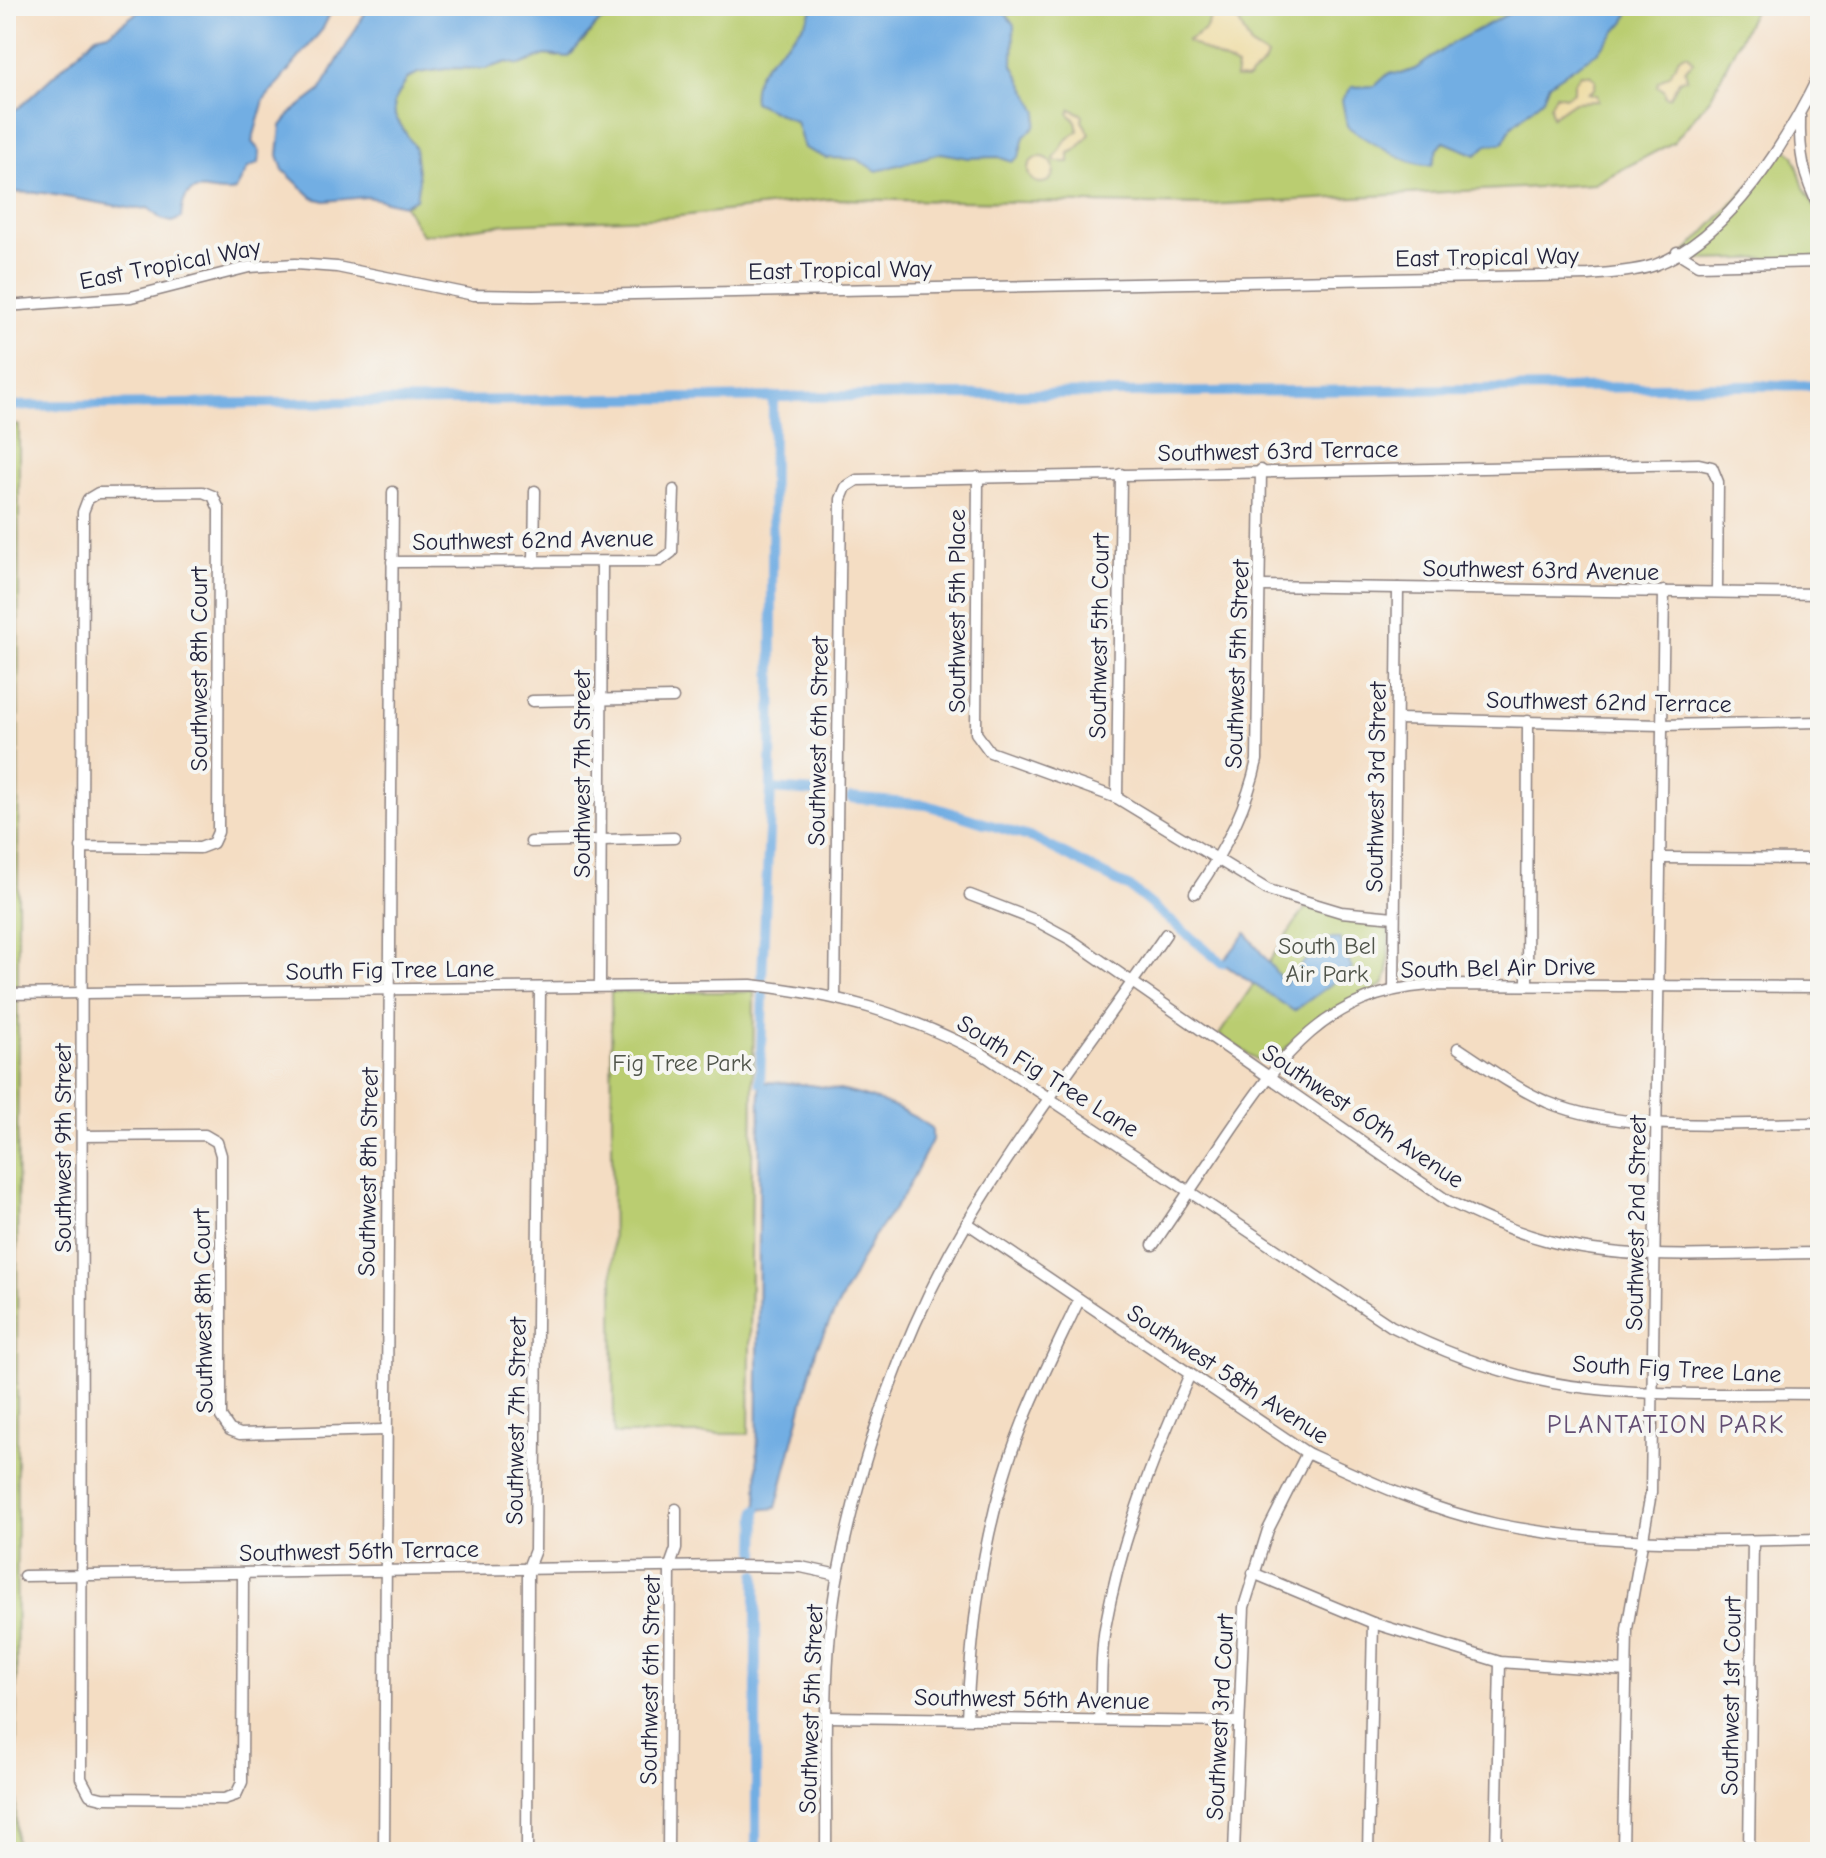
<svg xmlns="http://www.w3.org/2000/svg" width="1826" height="1858" font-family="'Comic Neue',sans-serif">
<rect width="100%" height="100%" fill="#f6f6f2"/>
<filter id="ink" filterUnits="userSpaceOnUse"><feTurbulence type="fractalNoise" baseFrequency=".0125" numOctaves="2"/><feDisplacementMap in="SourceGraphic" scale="16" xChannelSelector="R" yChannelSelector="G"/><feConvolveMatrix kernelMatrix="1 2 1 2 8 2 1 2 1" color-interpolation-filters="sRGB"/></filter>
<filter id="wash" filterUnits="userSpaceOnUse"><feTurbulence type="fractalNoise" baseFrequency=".006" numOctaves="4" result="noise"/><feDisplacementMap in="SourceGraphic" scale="32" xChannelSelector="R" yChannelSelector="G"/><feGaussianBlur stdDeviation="1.8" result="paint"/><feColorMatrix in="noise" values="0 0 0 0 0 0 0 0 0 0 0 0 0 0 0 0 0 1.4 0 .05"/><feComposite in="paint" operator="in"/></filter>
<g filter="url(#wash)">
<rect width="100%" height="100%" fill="#f4ddc3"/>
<g fill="#bacd71" stroke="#6e7856" stroke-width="2">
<polygon points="651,6 1756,6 1711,97 1674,142 1594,184 1207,205 829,199 672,217 506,224 422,235 404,205 410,204 415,148 395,116 394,102 407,79 418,73 453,68 485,69 508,62 520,65 545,55 558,57 583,42 598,23 614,14"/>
<polygon points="1785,148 1794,155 1804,188 1820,216 1820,257 1703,260 1685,253"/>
<polygon points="6,425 19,425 16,1852 6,1852"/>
<polygon points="1306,907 1384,924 1389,932 1388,973 1383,985 1315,1021 1271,1062 1261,1062 1219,1035"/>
<polygon points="611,992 754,992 749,1434 614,1434"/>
</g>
<g fill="#eeda9e" stroke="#887e6c" stroke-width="2">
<polygon points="1220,13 1239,22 1251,46 1267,56 1264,64 1247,79 1235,78 1237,67 1187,41 1205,30 1211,16"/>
<polygon points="1687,54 1693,62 1685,70 1687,78 1679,81 1670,97 1666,97 1664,90 1657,86 1658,82 1670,74 1680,56"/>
<polygon points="1581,74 1591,75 1596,80 1594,89 1588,93 1596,95 1598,101 1574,102 1552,117 1550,106 1556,95 1565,97 1574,92 1574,83"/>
<polygon points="1071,109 1083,115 1082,121 1090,134 1076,150 1069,153 1069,162 1056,162 1054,159 1067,139 1078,131 1076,121 1069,114"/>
<circle cx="1041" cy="170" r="13"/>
</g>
<g fill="#72aee3" stroke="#4a688f" stroke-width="2">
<path d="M146 6H334L322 30 264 100 252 142 260 151 259 163 248 168 235 191C211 198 184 171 181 218L172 222 161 219 148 208 134 209 43 193 6 192V115L21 106 96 36 109 33Z"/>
<polygon points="369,6 651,6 622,10 598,23 569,57 545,55 520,65 507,62 485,69 453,68 418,73 407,79 394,102 395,116 415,148 419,180 416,199 404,205 367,197 325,201 313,198 283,170 278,155 281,126 291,113 320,91"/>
<path d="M813 6H1000L1014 25 1013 65 1038 112 1036 125 1024 137 1019 157 1012 162 998 157 968 158 941 153 877 171 856 159 826 158 804 148 796 122 754 102C748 57 802 45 813 6Z"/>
<path d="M1523 6H1632L1625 21 1599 51 1549 84 1543 99 1512 126 1503 143 1487 145 1476 155 1444 142 1437 150 1432 165C1412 168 1364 139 1347 126L1342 100 1352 87 1375 86 1389 73 1401 74 1415 69 1454 42Z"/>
<polygon points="1246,933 1285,984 1324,939 1340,939 1352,969 1294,1011 1222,963"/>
<path d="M760 1082C818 1082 883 1094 932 1128V1140L904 1195 872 1239 817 1347 776 1508 757 1510Z"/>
</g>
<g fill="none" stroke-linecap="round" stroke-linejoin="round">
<g stroke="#72aee3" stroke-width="10">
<polyline points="6,406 1820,385"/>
<polyline points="771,789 817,792"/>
<polyline points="851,798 927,805 1035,839 1132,889 1222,963"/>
<polyline points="762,977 771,789 773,399"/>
<polyline points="760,1082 763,994"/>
<polyline points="756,1556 757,1510"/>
<polyline points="756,1852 756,1574"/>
</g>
</g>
</g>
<g filter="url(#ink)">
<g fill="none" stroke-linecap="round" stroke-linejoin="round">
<g stroke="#8b807f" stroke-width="13">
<g id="street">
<polyline points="6,13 14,6"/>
<path d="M1800 117C1799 152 1803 177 1820 208"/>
<polyline points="1677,252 1698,265 1820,262"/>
<path d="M6 306 131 297 249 267 295 264 337 267 474 295 533 296 1589 275C1610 273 1634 272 1655 265 1729 238 1788 140 1820 73"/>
<polyline points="978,477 976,733 990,752 1117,798 1268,890 1341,912 1394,917"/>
<polyline points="392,562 660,561 672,552 674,490"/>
<polyline points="534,562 535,491"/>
<polyline points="1261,586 1820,594"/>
<polyline points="532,701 673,698"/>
<polyline points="1398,719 1662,725 1820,722"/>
<polyline points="1117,798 1121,474"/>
<polyline points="531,842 674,838"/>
<path d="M81 847 200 848 213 843 218 832 219 509 213 496 203 492 98 493 88 499 83 512C80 934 83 1356 81 1778L90 1795 102 1798 224 1799 236 1795 242 1782 243 1574"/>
<polyline points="1662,858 1820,859"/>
<path d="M1195 893C1223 853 1247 808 1257 760L1261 470"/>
<path d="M970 895 1035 920 1070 939 1448 1201C1480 1216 1511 1231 1545 1240 1632 1264 1731 1253 1820 1253"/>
<polyline points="1527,985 1528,721"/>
<polyline points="600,986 602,562"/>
<polyline points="1394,988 1398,588"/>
<path d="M6 994 751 985C838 994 904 1013 981 1053L1391 1326C1453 1357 1518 1381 1588 1388 1664 1397 1743 1393 1820 1394"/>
<polyline points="835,997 841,499 846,487 857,480 1699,464 1712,467 1718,482 1717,591"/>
<path d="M1458 1048C1487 1067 1515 1088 1547 1102 1625 1134 1736 1123 1820 1123"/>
<polyline points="83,1136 205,1135 217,1142 221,1155 221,1417 230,1430 240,1434 385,1430"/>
<path d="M967 1223 1307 1453C1368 1481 1430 1510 1496 1524 1602 1546 1712 1542 1820 1539"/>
<path d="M1153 1245C1178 1208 1203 1171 1228 1134 1282 1055 1326 993 1429 985L1820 987"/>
<polyline points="1253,1573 1373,1623 1500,1662 1626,1671"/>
<polyline points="24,1576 728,1566 801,1567 838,1575"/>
<polyline points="827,1717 1237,1722"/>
<path d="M967 1718C971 1636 980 1555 1004 1476 1022 1415 1052 1357 1079 1300"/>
<path d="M1100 1719C1102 1689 1100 1657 1105 1628 1121 1538 1154 1456 1190 1374"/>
<polyline points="384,1852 393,492"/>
<polyline points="527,1852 528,1568 535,1550 540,988"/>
<polyline points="668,1852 670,1566 676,1549 676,1509"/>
<path d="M826 1852C827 1760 821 1664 838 1574 861 1453 904 1329 967 1223 1027 1123 1100 1030 1166 934"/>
<polyline points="1234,1852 1244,1607 1268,1530 1307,1453"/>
<polyline points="1368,1852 1373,1623"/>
<polyline points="1496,1852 1500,1662"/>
<polyline points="1623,1852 1627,1629 1651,1493 1664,591"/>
<polyline points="1749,1852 1753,1541"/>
</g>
</g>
<use href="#street" stroke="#fff" stroke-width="10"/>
</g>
</g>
<g text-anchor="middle" stroke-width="8" stroke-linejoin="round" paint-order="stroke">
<g font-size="24" fill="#22223b" stroke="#f6f6f2">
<text transform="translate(1487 257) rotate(-1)" y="8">East Tropical Way</text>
<text transform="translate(170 264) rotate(-11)" y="8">East Tropical Way</text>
<text transform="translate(840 270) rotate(-1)" y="8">East Tropical Way</text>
<text transform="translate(1278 451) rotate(-1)" y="8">Southwest 63rd Terrace</text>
<text transform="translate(533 540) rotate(-1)" y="8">Southwest 62nd Avenue</text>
<text transform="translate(1541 570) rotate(1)" y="8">Southwest 63rd Avenue</text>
<text transform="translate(957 611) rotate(-90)" y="8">Southwest 5th Place</text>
<text transform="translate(1099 636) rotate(-89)" y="8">Southwest 5th Court</text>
<text transform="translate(1237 664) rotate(-88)" y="8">Southwest 5th Street</text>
<text transform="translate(199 669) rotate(-90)" y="8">Southwest 8th Court</text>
<text transform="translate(1609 702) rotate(1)" y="8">Southwest 62nd Terrace</text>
<text transform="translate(818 741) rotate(-89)" y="8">Southwest 6th Street</text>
<text transform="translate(582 774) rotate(-90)" y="8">Southwest 7th Street</text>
<text transform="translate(1376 787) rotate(-89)" y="8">Southwest 3rd Street</text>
<text transform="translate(1498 968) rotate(-1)" y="8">South Bel Air Drive</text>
<text transform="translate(390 970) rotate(-1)" y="8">South Fig Tree Lane</text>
<text transform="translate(1048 1076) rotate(32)" y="8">South Fig Tree Lane</text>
<text transform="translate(1363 1116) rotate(34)" y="8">Southwest 60th Avenue</text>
<text transform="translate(63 1148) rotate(-90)" y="8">Southwest 9th Street</text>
<text transform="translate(368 1172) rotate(-89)" y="8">Southwest 8th Street</text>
<text transform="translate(1636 1223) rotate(-89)" y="8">Southwest 2nd Street</text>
<text transform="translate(203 1311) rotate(-91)" y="8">Southwest 8th Court</text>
<text transform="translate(1677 1369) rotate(3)" y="8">South Fig Tree Lane</text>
<text transform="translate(1228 1374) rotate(33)" y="8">Southwest 58th Avenue</text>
<text transform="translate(516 1421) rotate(-89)" y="8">Southwest 7th Street</text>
<text transform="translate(359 1551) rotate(-1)" y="8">Southwest 56th Terrace</text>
<text transform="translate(650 1680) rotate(-89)" y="8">Southwest 6th Street</text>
<text transform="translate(1731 1696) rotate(-89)" y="8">Southwest 1st Court</text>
<text transform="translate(1032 1699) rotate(1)" y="8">Southwest 56th Avenue</text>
<text transform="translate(811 1709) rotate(-88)" y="8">Southwest 5th Street</text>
<text transform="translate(1220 1717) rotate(-87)" y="8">Southwest 3rd Court</text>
</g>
<g font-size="24" fill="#50554b" stroke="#f6f6f2">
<text x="1327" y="954">South Bel<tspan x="1327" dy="28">Air Park</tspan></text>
<text x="682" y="1071">Fig Tree Park</text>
</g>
<g font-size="26" letter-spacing="2" fill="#634e73" stroke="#f6f6f2">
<text x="1666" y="1433">PLANTATION PARK</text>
</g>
</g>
<rect width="1826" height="1858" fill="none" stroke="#f6f6f2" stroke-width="32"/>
</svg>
